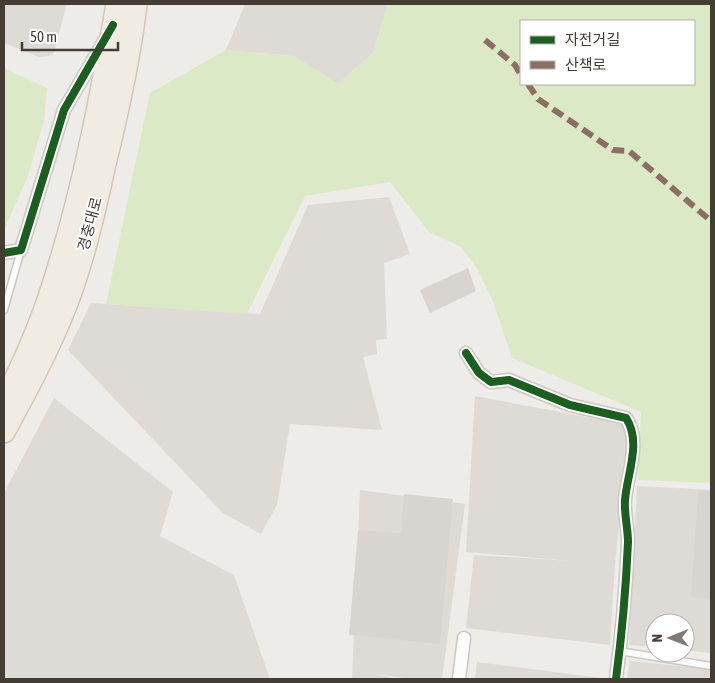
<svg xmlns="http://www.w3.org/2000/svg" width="715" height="683" font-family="'Asap Condensed','Noto Sans KR',sans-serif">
<rect width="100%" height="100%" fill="#eeece8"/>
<g fill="#dedbd6">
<polygon points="4,4 67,4 53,55 39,57 4,43"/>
<polygon points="245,4 388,4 373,53 338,84 293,56 226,50"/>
<polygon points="389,197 410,254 384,263 387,339 376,340 377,354 363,357 382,430 290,424 277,505 261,534 223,513 68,350 91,303 260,314 308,205"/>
<polygon points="475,396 630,425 615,564 610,645 466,628 474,555 571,561 466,552"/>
<polygon points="54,398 173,492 160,536 234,575 270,679 4,679 4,493"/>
<polygon points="637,486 711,490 711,653 685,650 685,623 655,623 655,647 629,645"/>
<polygon points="360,490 465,504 442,679 412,679 374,674 399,679 352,679"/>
<polygon points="630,661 711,669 711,679 627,679"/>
<polygon points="477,662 601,678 475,679"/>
</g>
<g fill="#dbe9c7" fill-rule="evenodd">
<path d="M388 4H711V483L638 480 641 412 512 358 493 301 477 268 461 247 429 232 390 182 305 196 247 314 106 304 150 93 226 50 293 56 338 84 373 53ZM521 21H694V84H521Z"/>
<polygon points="4,68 47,88 44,120 28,176 4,230"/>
</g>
<g fill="#d8d5d0">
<polygon points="468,268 476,291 430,313 420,290"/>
<polygon points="698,491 711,492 711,599 691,597"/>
<polygon points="404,494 453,499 440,644 349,635 358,530 401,533"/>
</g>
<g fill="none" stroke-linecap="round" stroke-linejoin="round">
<g stroke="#cbc8c3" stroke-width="9">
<g id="lane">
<polyline points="4,310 21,250"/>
<polyline points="619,651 711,666"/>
</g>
</g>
<g stroke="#cbc8c3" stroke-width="15">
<g id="street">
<polyline points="4,253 21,250 64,110 106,38"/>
<path d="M466 353 479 373 491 382 509 380 570 405 626 418C642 442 627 474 625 500 624 514 628 528 628 542 626 588 622 634 616 679"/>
<polyline points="459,679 464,638"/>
</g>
</g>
<g stroke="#d0c8b5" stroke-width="24">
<g id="primary">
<path d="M4 402C21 368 37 333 49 297 81 202 100 102 117 4"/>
<path d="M4 432C27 390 50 347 67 303 84 258 95 210 105 164 118 111 130 58 136 4"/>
</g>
</g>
<use href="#lane" stroke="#fcfcfc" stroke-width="6"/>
<use href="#street" stroke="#fcfcfc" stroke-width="12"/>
<use href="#primary" stroke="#f0ece2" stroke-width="21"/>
<g stroke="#8d6e63" stroke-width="6" stroke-dasharray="12 6" stroke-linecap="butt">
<polyline points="485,40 515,65 521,75"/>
<polyline points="528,84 538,99 613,150 629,151 711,221"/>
</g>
<g stroke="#fff" stroke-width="11">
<g id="cycleway">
<polyline points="4,253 21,250 64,110 113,25"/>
<path d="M466 353 479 373 491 382 509 380 570 405 626 418C642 442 627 474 625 500 624 514 628 528 628 542 626 588 622 634 616 679"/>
</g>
</g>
<use href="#cycleway" stroke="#1b5e20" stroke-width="8"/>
</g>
<g text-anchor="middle" stroke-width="4" stroke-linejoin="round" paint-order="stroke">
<g font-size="15" fill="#433d34" stroke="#fff">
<text transform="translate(90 224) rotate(-75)" y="5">경충대로</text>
</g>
</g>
<rect width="715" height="683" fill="none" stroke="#433d34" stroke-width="10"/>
<rect x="520" y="20" width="175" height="65" fill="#ffffff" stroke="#b4b1ae"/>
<rect x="530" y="36" width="25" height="8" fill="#1b5e20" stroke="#b4b1ae"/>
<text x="565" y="45" font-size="15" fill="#433d34">자전거길</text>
<rect x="530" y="61" width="25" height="8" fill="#8d6e63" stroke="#b4b1ae"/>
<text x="565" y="70" font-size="15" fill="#433d34">산책로</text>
<g transform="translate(670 638) rotate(269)"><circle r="24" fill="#ffffff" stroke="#b4b1ae"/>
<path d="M0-4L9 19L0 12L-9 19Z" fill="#7f7a73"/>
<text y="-8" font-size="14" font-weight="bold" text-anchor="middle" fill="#433d34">N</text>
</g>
<path d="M22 42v8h96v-8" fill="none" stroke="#433d34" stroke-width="2.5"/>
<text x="30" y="42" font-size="15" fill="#433d34" stroke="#ffffff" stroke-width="4" paint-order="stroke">50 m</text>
</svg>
